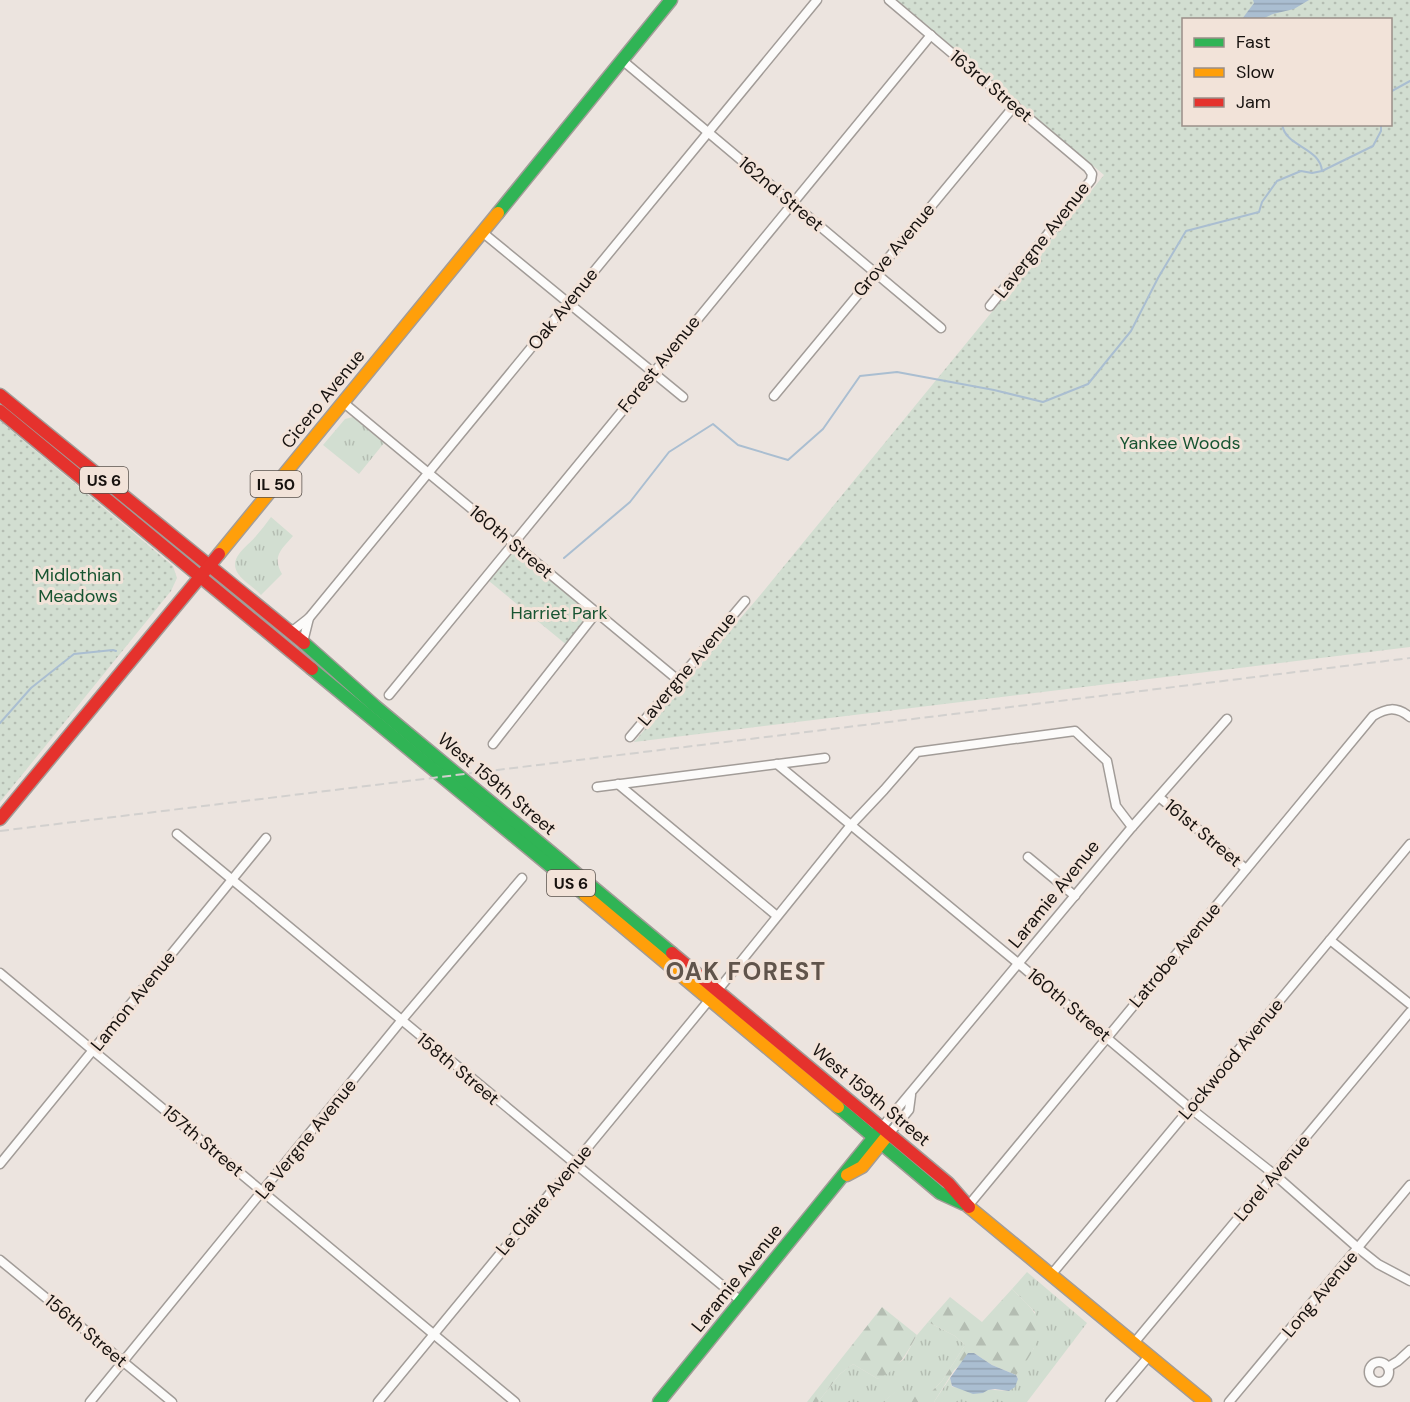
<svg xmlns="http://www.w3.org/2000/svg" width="1410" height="1402" font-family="'DM Sans',sans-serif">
<defs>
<pattern id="grass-tufts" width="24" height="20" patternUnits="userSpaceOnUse" patternTransform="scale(1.5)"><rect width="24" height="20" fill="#d2ded1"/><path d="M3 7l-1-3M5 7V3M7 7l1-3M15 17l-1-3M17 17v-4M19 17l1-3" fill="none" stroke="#b4bdb2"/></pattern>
<pattern id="forest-firs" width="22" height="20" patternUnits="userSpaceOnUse" patternTransform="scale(1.5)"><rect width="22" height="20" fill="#d2ded1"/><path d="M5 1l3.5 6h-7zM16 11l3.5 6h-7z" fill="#b4bdb2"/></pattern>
<pattern id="park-dots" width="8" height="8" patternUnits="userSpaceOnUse" patternTransform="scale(1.5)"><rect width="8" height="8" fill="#d2ded1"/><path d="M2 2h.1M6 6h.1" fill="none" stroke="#b4bdb2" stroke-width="1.8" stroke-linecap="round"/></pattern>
<pattern id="water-rules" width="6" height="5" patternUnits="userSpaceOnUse" patternTransform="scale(1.5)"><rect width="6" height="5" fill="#aabed1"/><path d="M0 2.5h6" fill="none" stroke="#92a2b2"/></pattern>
</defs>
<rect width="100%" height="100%" fill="#ece4df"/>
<g fill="url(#grass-tufts)">
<polygon points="353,417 384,443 359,474 323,445 345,419"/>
<path d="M271 517 293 536C281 550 272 556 282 574L261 595C254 587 242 581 237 572 229 557 248 546 256 536 261 530 266 524 271 517Z"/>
<polygon points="1027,1272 1087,1323 1027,1402 934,1402 950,1378 952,1387 1009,1391 1018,1379 1016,1375 1034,1348 1035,1312 1012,1289"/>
<polygon points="928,1322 955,1336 965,1345 942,1381 932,1391 897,1391 883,1402 818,1402 840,1374 853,1364 878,1379 904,1359 917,1335"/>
</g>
<g fill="url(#forest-firs)">
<path d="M1012 1289C1019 1297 1030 1305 1035 1314 1047 1334 1029 1359 1016 1375L992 1365 974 1353 954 1370 934 1402H883L896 1391H932L942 1381 965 1345 955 1336 928 1322 950 1297 982 1322Z"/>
<path d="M882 1307 917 1335C907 1353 898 1370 878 1379L853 1364 840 1374 818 1402H807Z"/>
</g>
<g fill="url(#park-dots)" fill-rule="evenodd">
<path d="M897 0H1410V647L634 742 757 599 1104 175ZM1184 20H1390V124H1184Z"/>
<polygon points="0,421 173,566 177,578 171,591 0,802"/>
<polygon points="513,552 517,553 587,610 589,617 568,646 489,581"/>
</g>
<g fill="url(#water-rules)">
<polygon points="1253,0 1309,0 1294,9 1273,14 1262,19 1242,19 1254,3"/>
<polygon points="968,1353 974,1353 992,1365 1016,1375 1018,1379 1015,1387 1009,1391 995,1389 988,1390 983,1393 973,1394 952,1386 950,1378"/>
</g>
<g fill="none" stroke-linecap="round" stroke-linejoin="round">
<g stroke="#aabed1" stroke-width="2">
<polyline points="1390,92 1410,81"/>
<path d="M1282 124C1285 147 1320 147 1322 171"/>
<polyline points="564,558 630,502 669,452 713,424 738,445 788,460 823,429 860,376 897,372 994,390 1043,402 1088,384 1131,331 1158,278 1186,231 1259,212 1262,202 1277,181 1301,171 1312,173 1322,171 1373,146 1381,131 1381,124"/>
<polyline points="0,723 31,688 74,654 113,650 116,651"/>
</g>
<g stroke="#a29c98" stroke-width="11">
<g id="street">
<polyline points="889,0 1088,168 1092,174 1091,180 990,306"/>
<polyline points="622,60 941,328"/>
<polyline points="482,232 683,397"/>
<polyline points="774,396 1015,105"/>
<polyline points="344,403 678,680"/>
<polyline points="289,630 295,629 309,618 817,0"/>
<polyline points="303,642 309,618"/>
<polyline points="389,695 931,35"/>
<polyline points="630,737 745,601"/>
<polyline points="493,744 596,613"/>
<polyline points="777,764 1019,964 1190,1108 1275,1175 1358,1248 1378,1264 1410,1281"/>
<polyline points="618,784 777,916"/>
<polyline points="597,787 825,758"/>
<polyline points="1159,797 1246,869"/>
<polyline points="177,834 741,1301"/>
<polyline points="1028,857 1075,896"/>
<polyline points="1330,940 1410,1004"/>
<polyline points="0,973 515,1402"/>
<polyline points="718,990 851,825 884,790 917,752 1075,731 1107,761 1116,806 1132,827"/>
<polyline points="882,1127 1132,827 1227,719"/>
<polyline points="889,1134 909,1110 911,1095"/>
<polyline points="0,1164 266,838"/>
<path d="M968 1206 1373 716C1387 708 1396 706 1410 717"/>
<polyline points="0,1260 172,1402"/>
<polyline points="1051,1275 1410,844"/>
<polyline points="1134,1343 1410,1012"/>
<circle cx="1379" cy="1372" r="10"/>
<polyline points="1388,1367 1398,1361 1410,1350"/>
<polyline points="90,1402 401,1021 522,878"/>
<polyline points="378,1402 710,999"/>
<polyline points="1110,1402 1149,1356"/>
<polyline points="1229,1402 1410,1185"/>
</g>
</g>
<g stroke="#a29c98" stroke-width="15">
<g id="fast">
<polyline points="498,213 671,0"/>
<polyline points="304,643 375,706 672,953"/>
<polyline points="312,669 585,895"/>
<polyline points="838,1107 940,1193 964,1204"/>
<polyline points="659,1402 879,1131"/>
</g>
</g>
<g stroke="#a29c98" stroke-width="15">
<g id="slow">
<polyline points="219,554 498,213"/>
<polyline points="585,895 838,1107"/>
<polyline points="847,1175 862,1167 887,1136"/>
<polyline points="969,1207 1205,1402"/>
</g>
</g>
<g stroke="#a29c98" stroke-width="15">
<g id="jam">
<polyline points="0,395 304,643"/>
<polyline points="0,411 312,669"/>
<polyline points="0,819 219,554"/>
<polyline points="672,953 948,1183 969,1207"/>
</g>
</g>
<use href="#street" stroke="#fcfbfa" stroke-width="8"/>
<use href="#fast" stroke="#30b455" stroke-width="12"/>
<use href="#slow" stroke="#ff9f0a" stroke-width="12"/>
<use href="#jam" stroke="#e5322d" stroke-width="12"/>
<polyline stroke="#d2d0ce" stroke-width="2" stroke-dasharray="9 4.5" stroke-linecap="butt" points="0,831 1410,658"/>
</g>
<g text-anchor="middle" stroke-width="6" stroke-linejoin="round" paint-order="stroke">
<g fill="#f2e3d9" stroke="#59514c" stroke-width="1.5">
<rect x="80" y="467" width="48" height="26" rx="4.5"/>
<rect x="250.5" y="471" width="51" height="26" rx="4.5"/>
<rect x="547" y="870" width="48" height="26" rx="4.5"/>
</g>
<g font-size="16" font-weight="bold" fill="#17120f">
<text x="104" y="486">US 6</text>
<text x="276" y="490">IL 50</text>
<text x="571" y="889">US 6</text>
</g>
<g font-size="18" fill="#17120f" stroke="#f2e3d9">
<text transform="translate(991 86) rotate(40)" y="6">163rd Street</text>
<text transform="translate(781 194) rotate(40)" y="6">162nd Street</text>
<text transform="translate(1042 240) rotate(-52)" y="6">Lavergne Avenue</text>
<text transform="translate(894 250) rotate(-50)" y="6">Grove Avenue</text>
<text transform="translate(563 309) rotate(-51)" y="6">Oak Avenue</text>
<text transform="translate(659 364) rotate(-51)" y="6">Forest Avenue</text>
<text transform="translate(323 399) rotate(-51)" y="6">Cicero Avenue</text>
<text transform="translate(511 542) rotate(40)" y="6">160th Street</text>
<text transform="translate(687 669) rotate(-50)" y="6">Lavergne Avenue</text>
<text transform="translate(497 784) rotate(40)" y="6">West 159th Street</text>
<text transform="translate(1203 833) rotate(40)" y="6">161st Street</text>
<text transform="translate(1054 894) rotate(-51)" y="6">Laramie Avenue</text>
<text transform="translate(1175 955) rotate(-50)" y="6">Latrobe Avenue</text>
<text transform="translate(133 1001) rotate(-51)" y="6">Lamon Avenue</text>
<text transform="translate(1069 1005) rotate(40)" y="6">160th Street</text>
<text transform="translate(1231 1059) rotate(-50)" y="6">Lockwood Avenue</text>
<text transform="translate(458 1069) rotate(40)" y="6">158th Street</text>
<text transform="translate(871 1095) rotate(40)" y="6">West 159th Street</text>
<text transform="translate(306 1139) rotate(-51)" y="6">La Vergne Avenue</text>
<text transform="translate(203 1141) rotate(40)" y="6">157th Street</text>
<text transform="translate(1272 1178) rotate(-50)" y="6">Lorel Avenue</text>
<text transform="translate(544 1200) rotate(-50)" y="6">Le Claire Avenue</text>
<text transform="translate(737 1278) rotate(-51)" y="6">Laramie Avenue</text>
<text transform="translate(1320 1294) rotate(-50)" y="6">Long Avenue</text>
<text transform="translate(86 1331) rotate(40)" y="6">156th Street</text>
</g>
<g font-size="18" fill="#175431" stroke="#f2e3d9">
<text x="1180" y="449">Yankee Woods</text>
<text x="78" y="581">Midlothian<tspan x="78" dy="21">Meadows</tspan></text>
<text x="559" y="619">Harriet Park</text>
</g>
<g font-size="24" font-weight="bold" letter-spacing="1.5" fill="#60544b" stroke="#f2e3d9">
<text x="746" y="980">OAK FOREST</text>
</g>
</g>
<rect x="1182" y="18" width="210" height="108" fill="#f2e3d9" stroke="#9a8f88" stroke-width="1.5"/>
<rect x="1194" y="38" width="30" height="9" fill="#30b455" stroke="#9a8f88" stroke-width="1.5"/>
<text x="1236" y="48" font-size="18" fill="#17120f">Fast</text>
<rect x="1194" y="68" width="30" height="9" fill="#ff9f0a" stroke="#9a8f88" stroke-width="1.5"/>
<text x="1236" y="78" font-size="18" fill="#17120f">Slow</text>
<rect x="1194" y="98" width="30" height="9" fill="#e5322d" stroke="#9a8f88" stroke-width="1.5"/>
<text x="1236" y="108" font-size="18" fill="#17120f">Jam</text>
</svg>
